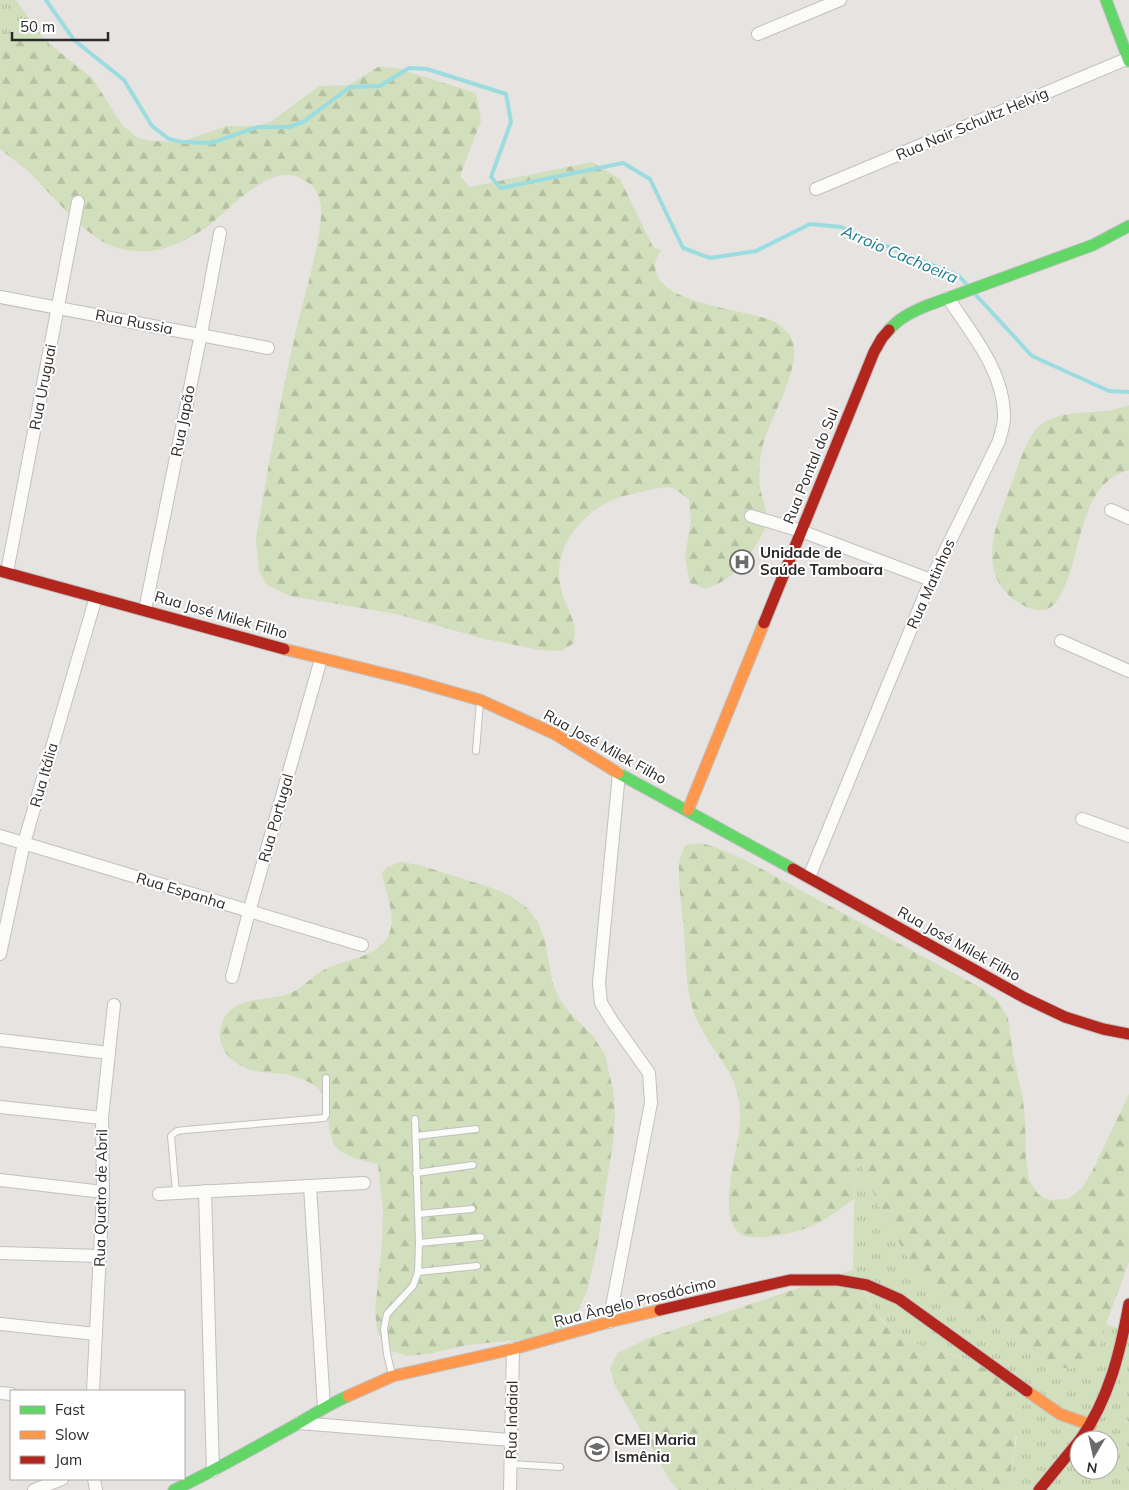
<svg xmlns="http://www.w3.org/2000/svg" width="1129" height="1490" font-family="Mulish,sans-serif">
<defs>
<pattern id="grass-tufts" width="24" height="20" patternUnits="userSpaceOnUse" patternTransform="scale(1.25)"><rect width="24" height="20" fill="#d1dfbc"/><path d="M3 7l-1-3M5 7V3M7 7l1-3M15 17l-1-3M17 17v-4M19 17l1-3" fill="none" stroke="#b4c0a2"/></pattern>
<pattern id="forest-firs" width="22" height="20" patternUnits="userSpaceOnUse" patternTransform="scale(1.25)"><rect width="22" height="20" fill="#d1dfbc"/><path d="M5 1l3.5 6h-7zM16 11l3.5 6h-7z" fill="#b4c0a2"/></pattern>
</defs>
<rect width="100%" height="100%" fill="#e7e3e0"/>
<g fill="url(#grass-tufts)" fill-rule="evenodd">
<polygon points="0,0 16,0 44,39 62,54 0,31"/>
<path d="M861 1164 881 1210 914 1269 951 1306 998 1326 1040 1357 1101 1343 1106 1324 1129 1333V1490H1008L1017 1438 979 1365 960 1357 912 1343 890 1329 876 1312 853 1270 855 1168ZM1079 1440H1109V1470H1079Z"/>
</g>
<g fill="url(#forest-firs)">
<path d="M0 31 62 54 93 79 122 125 138 138 152 141 180 142 227 126H258L272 121 319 86 349 85 378 67 396 68 476 93 481 121 460 176 470 187 592 162 620 179 653 247 661 250C659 254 655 260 655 264 654 306 747 308 775 322 779 324 784 329 787 332 809 353 774 412 766 435 760 451 758 470 760 487 762 500 770 516 765 528 760 542 741 568 729 577 723 582 713 586 706 589L690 583 685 557 691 520 689 500C684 496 678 490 673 488 663 485 639 493 628 495 589 504 553 542 560 584 562 600 572 613 575 628 575 632 574 638 574 643L561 651 540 650 481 638 396 614 290 596 267 585 259 571 256 539C267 471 280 402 295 335 301 308 327 223 320 202 316 187 315 187 302 179 272 160 229 210 207 227 191 238 171 248 152 251 144 252 122 250 114 247 84 236 51 193 27 170 18 163 9 156 0 149Z"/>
<path d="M1129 405V470C1078 484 1083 551 1063 590 1060 596 1056 605 1049 608 1041 613 1029 609 1021 604 983 583 989 541 1003 507 1012 485 1023 443 1038 427 1046 419 1058 416 1069 414 1081 412 1094 412 1107 411 1114 410 1122 407 1129 405Z"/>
<path d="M700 843 715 847 745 860 981 988 998 1001 1008 1018 1013 1054 1023 1100 1025 1121 1026 1159 1029 1180 1038 1194 1048 1200 1068 1199 1081 1189 1092 1172 1129 1094V1262L1106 1324 1101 1343 1087 1364 1070 1369 1057 1366 1040 1357 998 1326 951 1306 933 1295 914 1269 881 1210 861 1164 855 1168 854 1199C840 1209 825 1221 809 1227 795 1233 752 1243 739 1233 716 1214 739 1149 740 1123 743 1075 715 1058 697 1020 685 993 686 959 684 930 682 910 679 889 679 869 679 860 681 852 686 845Z"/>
<path d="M401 862 419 865 489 887 509 895 526 907 538 922 545 940 552 981 559 998 568 1011 593 1036 605 1055 613 1090 615 1116 613 1141 597 1248 587 1291 577 1313 562 1329 527 1339 467 1345 429 1354 407 1356 389 1350 377 1331 375 1311 382 1244 383 1210 378 1164C366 1161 350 1159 339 1150 323 1137 334 1096 314 1085 308 1081 300 1078 293 1076 276 1071 254 1075 238 1064 227 1057 219 1047 220 1033 224 994 261 1003 288 994 303 989 312 975 326 969 343 960 371 958 384 942 401 922 385 895 382 873L387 867Z"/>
<path d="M853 1270C864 1290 873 1314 890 1329 906 1342 926 1347 946 1353 1031 1378 1020 1415 1008 1490H678L671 1482 615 1385 610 1368 618 1353 649 1338Z"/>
</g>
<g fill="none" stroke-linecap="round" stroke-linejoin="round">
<g stroke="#9bdce1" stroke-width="4">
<polyline points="46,0 74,40 124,80 152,126 169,139 182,142 211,143 258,127 289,127 303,122 350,87 380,86 409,68 427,69 506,94 511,122 491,177 501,188 623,163 650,179 683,248 710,258 756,251 810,224 841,227 959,276 968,286"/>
<polyline points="974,293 1032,356 1109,391 1129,392"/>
</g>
<g stroke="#c1c1c1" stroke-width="8">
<g id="lane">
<polyline points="476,751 480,701"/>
<polyline points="416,1136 476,1129"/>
<polyline points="416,1173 473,1165"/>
<polyline points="176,1193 171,1136 177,1131 185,1130 324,1118 326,1115 326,1078"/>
<polyline points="418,1214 472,1209"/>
<polyline points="419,1243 481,1237"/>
<polyline points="418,1272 477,1266"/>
<polyline points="392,1375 387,1354 384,1329 387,1314 413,1286 418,1272 419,1243 415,1119"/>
<polyline points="511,1464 560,1467"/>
</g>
</g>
<g stroke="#c1c1c1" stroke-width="14">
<g id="street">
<polyline points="758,34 840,0"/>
<polyline points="816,189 1129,58"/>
<polyline points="0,297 268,348"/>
<polyline points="1111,510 1129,518"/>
<polyline points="751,516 801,531 931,580"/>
<polyline points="7,572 78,202"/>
<polyline points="145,610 201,334 220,233"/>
<polyline points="1061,641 1129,671"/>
<polyline points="1082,819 1129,836"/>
<polyline points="0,836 362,945"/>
<path d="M809 877 931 580 999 441C1001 432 1005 423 1004 414 1003 370 971 333 948 298"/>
<polyline points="0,954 24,843 96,597"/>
<polyline points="232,977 249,912 321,659"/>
<polyline points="0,1040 109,1053"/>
<polyline points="0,1107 102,1118"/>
<polyline points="0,1180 103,1192"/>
<polyline points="310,1186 324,1407"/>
<polyline points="205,1191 213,1471"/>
<polyline points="159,1194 364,1183"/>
<polyline points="0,1253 100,1256"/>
<polyline points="609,1322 651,1103 649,1073 612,1021 601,1003 599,983 619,773"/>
<polyline points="0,1324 96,1334"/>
<polyline points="93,1391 103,1192 102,1118 114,1005"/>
<polyline points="0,1393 11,1394"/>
<polyline points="299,1423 511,1440"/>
<polyline points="94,1479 96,1490"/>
<polyline points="34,1490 62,1479"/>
<polyline points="510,1490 513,1349"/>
</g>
</g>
<g stroke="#c1c1c1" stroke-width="13">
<g id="fast">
<polyline points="1106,0 1129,61"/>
<path d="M889 330C899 318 912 312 926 306L1093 245 1129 226"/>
<polyline points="618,773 793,869"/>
<path d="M174 1490C214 1471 252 1449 290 1428 310 1417 327 1405 348 1396"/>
</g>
</g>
<g stroke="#c1c1c1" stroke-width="13">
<g id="slow">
<polyline points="284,649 410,680 480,700 555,734 618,773"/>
<polyline points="688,810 764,623"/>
<polyline points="1027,1391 1060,1414 1091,1425"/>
<polyline points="348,1396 393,1376 513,1349 609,1322 660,1310"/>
</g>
</g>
<g stroke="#c1c1c1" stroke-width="13">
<g id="jam">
<polyline points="0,571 284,649"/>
<polyline points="764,623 874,352 882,338 889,330"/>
<polyline points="793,869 1025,998 1065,1017 1103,1029 1129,1034"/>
<polyline points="660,1310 790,1280 838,1280 867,1285 899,1299 1027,1391"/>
<path d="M1080 1440C1109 1399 1120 1353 1129 1304"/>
<polyline points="1039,1490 1079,1441"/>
</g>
</g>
<use href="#lane" stroke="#fbfbfa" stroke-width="6"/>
<use href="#street" stroke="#fbfbfa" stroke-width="12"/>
<use href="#fast" stroke="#63d668" stroke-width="11"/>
<use href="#slow" stroke="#ff974d" stroke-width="11"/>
<use href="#jam" stroke="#b3261e" stroke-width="11"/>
</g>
<defs>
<g id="hospital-ring" transform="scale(1.25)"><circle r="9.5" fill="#fff" stroke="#6c6b6a" stroke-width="1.5"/><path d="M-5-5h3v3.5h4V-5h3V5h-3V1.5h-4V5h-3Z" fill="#6c6b6a"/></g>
<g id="school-ring" transform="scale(1.25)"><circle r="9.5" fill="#fff" stroke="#6c6b6a" stroke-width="1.5"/><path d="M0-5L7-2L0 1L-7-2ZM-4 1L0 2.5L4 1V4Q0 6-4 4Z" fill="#6c6b6a"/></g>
</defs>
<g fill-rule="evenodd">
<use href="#hospital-ring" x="742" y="562"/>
<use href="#school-ring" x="597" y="1449"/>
</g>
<g text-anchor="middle" stroke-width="4" stroke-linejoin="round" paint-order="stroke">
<g font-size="15" fill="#2a2a2a" stroke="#fff">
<text transform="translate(972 124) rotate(-23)" y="5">Rua Nair Schultz Helvig</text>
<text transform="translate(134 322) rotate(11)" y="5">Rua Russia</text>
<text transform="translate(43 387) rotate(-79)" y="5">Rua Uruguai</text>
<text transform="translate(183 421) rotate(-79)" y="5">Rua Japão</text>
<text transform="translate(811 466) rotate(-68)" y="5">Rua Pontal do Sul</text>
<text transform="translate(931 584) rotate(-66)" y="5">Rua Matinhos</text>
<text transform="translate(221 615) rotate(16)" y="5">Rua José Milek Filho</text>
<text transform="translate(605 747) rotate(29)" y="5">Rua José Milek Filho</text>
<text transform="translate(44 775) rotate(-74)" y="5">Rua Itália</text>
<text transform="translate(276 818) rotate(-74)" y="5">Rua Portugal</text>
<text transform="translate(181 891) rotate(17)" y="5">Rua Espanha</text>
<text transform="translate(959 944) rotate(29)" y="5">Rua José Milek Filho</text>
<text transform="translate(101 1198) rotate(-89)" y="5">Rua Quatro de Abril</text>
<text transform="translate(635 1302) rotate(-14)" y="5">Rua Ângelo Prosdócimo</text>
<text transform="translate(512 1420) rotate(-89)" y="5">Rua Indaial</text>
</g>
<g font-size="15" font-weight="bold" fill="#2a2a2a" stroke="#fff" text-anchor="start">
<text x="760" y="558">Unidade de<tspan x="760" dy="17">Saúde Tamboara</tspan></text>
<text x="614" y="1445">CMEI Maria<tspan x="614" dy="17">Ismênia</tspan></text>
</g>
<g font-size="16" font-style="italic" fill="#1c7a8c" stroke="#fff">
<text transform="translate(900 254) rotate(23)" y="6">Arroio Cachoeira</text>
</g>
</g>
<rect x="10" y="1390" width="175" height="90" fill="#ffffff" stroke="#aaaaaa"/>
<rect x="20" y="1406" width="25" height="8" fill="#63d668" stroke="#aaaaaa"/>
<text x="55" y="1415" font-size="15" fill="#2a2a2a">Fast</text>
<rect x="20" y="1431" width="25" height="8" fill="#ff974d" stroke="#aaaaaa"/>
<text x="55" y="1440" font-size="15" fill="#2a2a2a">Slow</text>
<rect x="20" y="1456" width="25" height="8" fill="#b3261e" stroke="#aaaaaa"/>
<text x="55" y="1465" font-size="15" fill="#2a2a2a">Jam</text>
<g transform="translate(1094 1455) rotate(189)"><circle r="24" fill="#ffffff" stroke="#aaaaaa"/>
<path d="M0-4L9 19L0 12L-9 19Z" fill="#6c6b6a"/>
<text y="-8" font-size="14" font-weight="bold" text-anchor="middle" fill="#2a2a2a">N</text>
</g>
<path d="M12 32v8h96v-8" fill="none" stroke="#2a2a2a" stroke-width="2.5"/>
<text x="20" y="32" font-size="15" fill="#2a2a2a" stroke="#ffffff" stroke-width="4" paint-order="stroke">50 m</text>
</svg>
